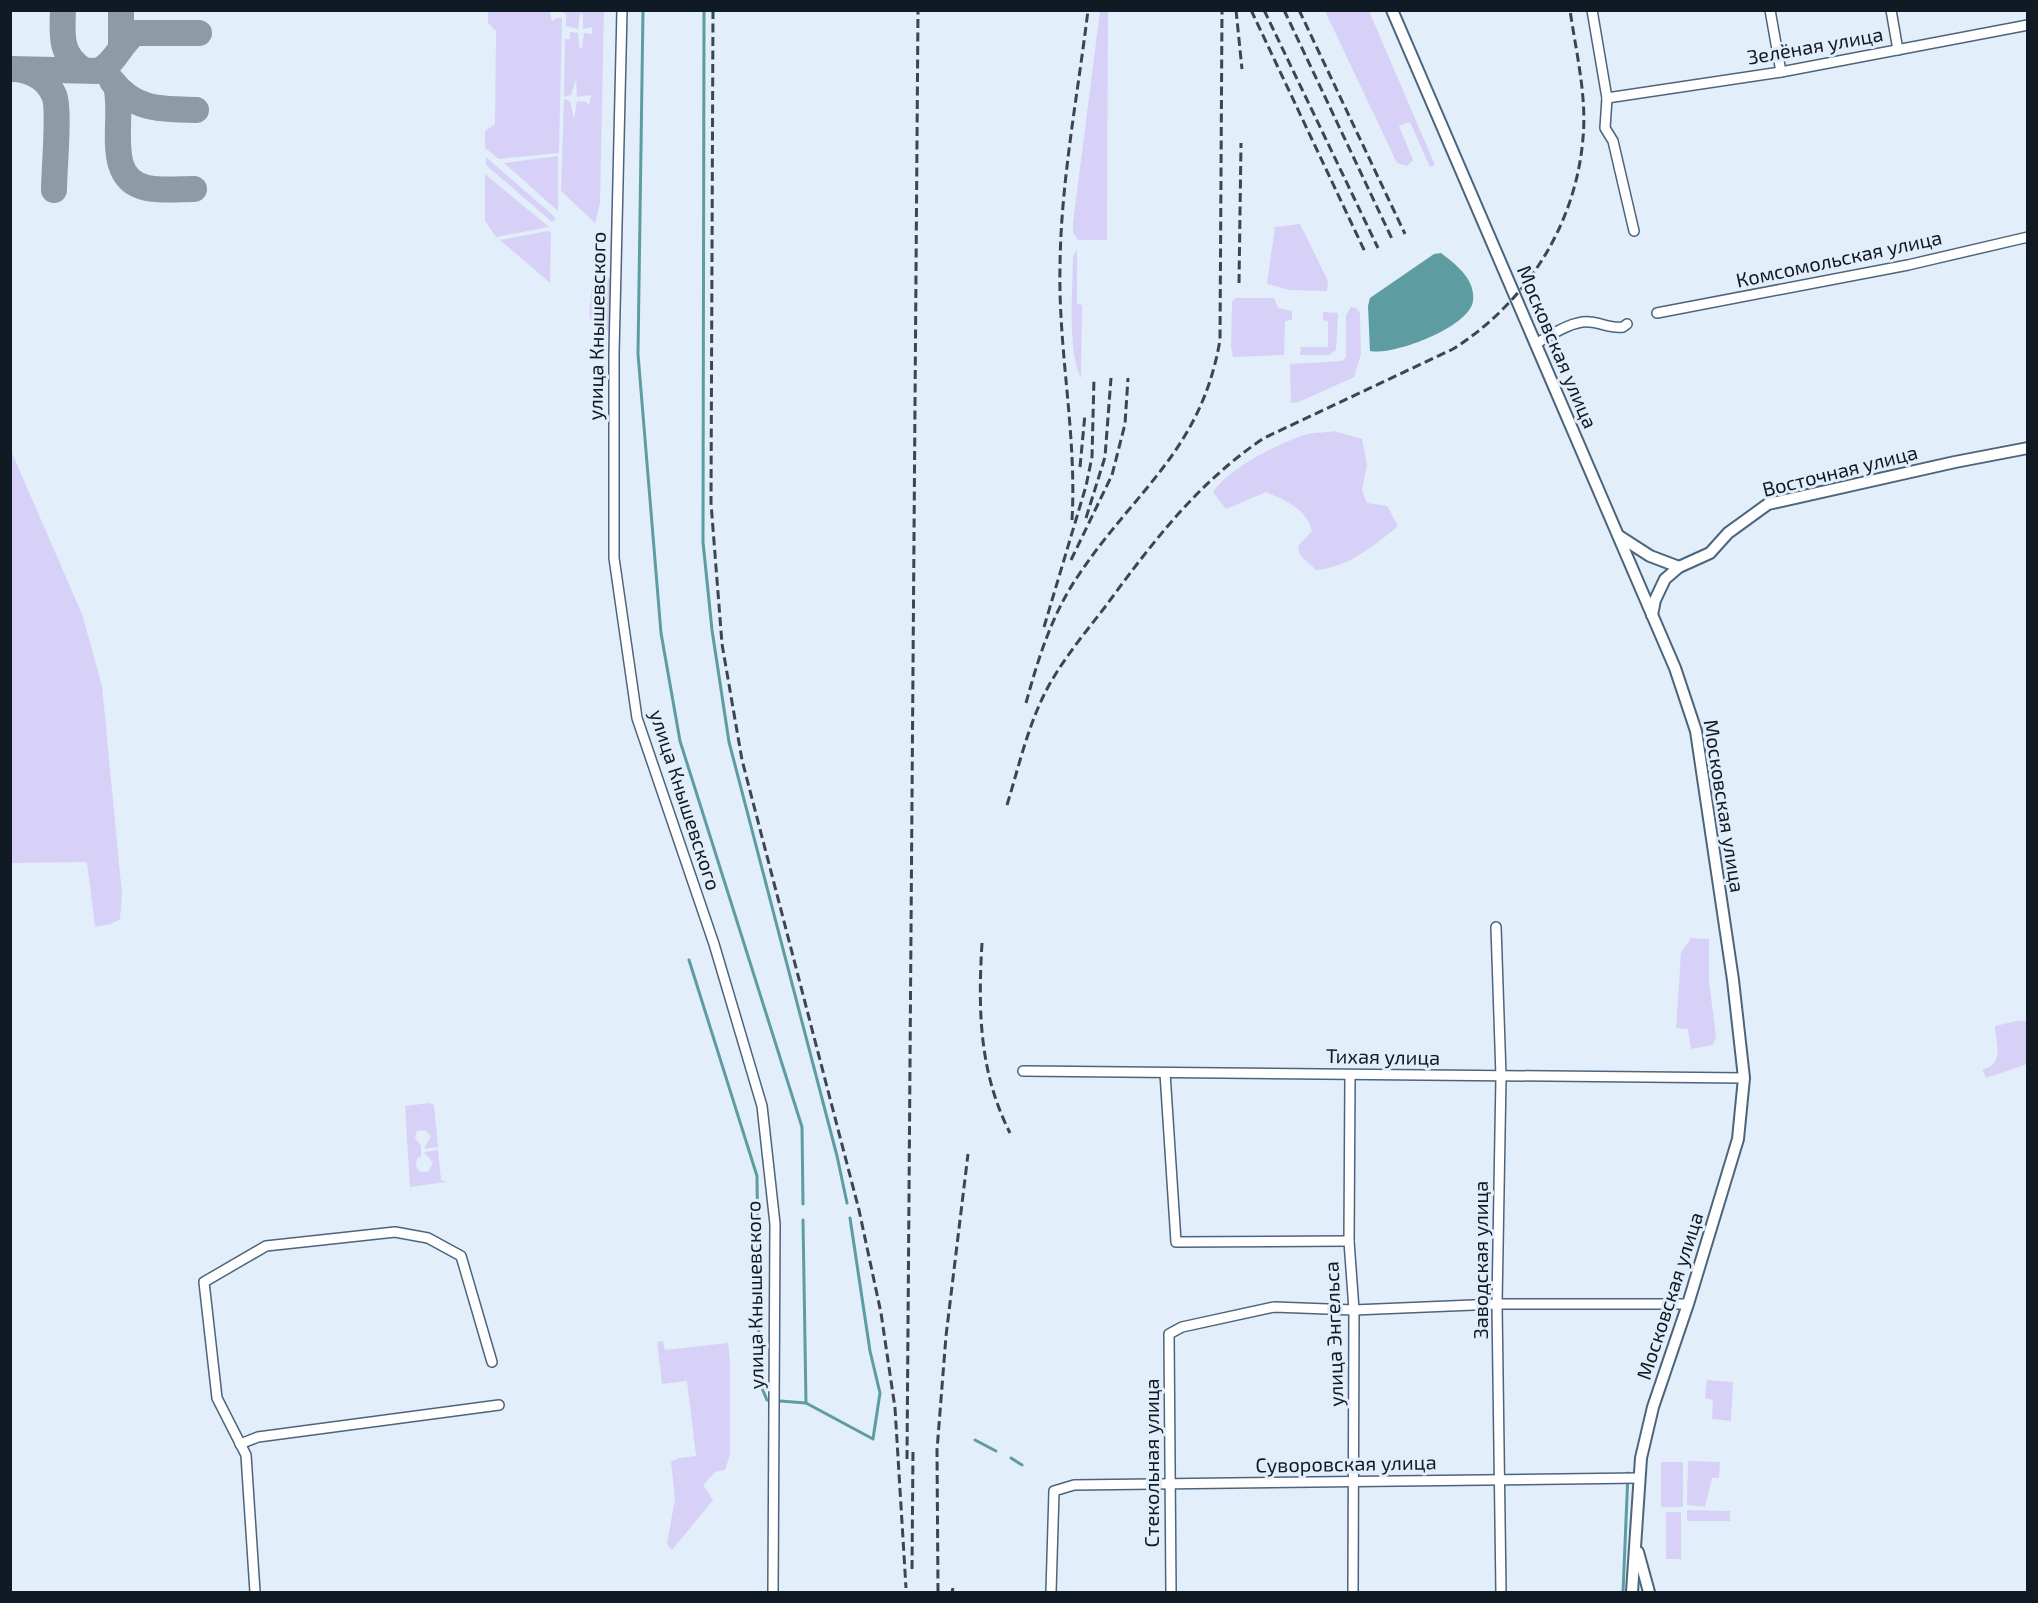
<svg xmlns="http://www.w3.org/2000/svg" width="2038" height="1603" font-family="'Exo 2',sans-serif">
<rect width="100%" height="100%" fill="#e2eefa"/>
<g fill="#d8d1f7">
<polygon points="557,10 604,11 600,203 595,223 561,191 564,99 570,101 574,119 577,101 586,102 589,105 591,95 577,97 576,79 571,95 564,97 565,39 570,39 570,32 578,33 579,47 582,48 584,33 592,34 592,27 583,29 583,14 580,13 578,29 566,26 566,14"/>
<polygon points="488,11 550,11 552,22 556,18 562,18 559,153 499,159 485,148 485,131 495,124 496,31 488,23"/>
<polygon points="1100,11 1108,11 1107,240 1078,240 1073,232 1073,223"/>
<polygon points="1325,11 1369,11 1435,165 1430,167 1410,122 1399,126 1413,160 1407,166 1397,163"/>
<polygon points="558,156 558,211 504,163"/>
<polygon points="486,157 556,218 552,222 486,165"/>
<polygon points="485,174 549,227 496,237 485,221"/>
<polygon points="1300,224 1328,281 1327,291 1289,290 1267,284 1275,227"/>
<polygon points="548,231 551,233 550,283 500,240"/>
<path d="M1077 250V304L1082 305 1081 378C1067 351 1073 287 1073 256Z"/>
<path d="M601 278H610L609 330 601 332C584 325 591 302 592 286Z"/>
<polygon points="1235,298 1274,298 1278,308 1292,311 1292,320 1285,321 1284,355 1233,357 1231,347 1232,302"/>
<polygon points="1351,307 1356,308 1360,313 1361,354 1354,377 1299,402 1291,403 1290,364 1342,361 1346,357 1346,315"/>
<polygon points="1323,312 1338,313 1336,350 1329,355 1300,355 1301,347 1328,347 1328,321 1323,320"/>
<path d="M1334 431 1362 439 1367 465 1362 490 1367 503 1387 506 1398 526C1375 545 1347 568 1316 570L1300 555 1298 546 1312 531C1306 508 1286 501 1266 492L1226 509 1213 492C1230 468 1274 446 1301 436 1311 432 1324 433 1334 431Z"/>
<polygon points="11,451 82,614 102,686 122,894 120,919 111,924 95,927 87,862 11,863"/>
<polygon points="1691,938 1709,939 1709,981 1716,1037 1713,1045 1691,1049 1688,1029 1676,1028 1681,953"/>
<path d="M2017 1021H2027V1064L1986 1078 1982 1070C2005 1063 1996 1047 1995 1026Z"/>
<polygon points="429,1103 434,1105 438,1147 424,1149 431,1136 425,1130 417,1131 415,1138 421,1146 421,1156 417,1159 416,1166 420,1172 428,1172 433,1163 424,1152 438,1150 441,1180 446,1182 410,1187 405,1106"/>
<polygon points="663,1341 665,1350 728,1343 730,1361 730,1455 725,1470 715,1472 703,1485 713,1500 672,1550 667,1544 675,1499 671,1462 679,1458 696,1456 687,1381 662,1384 657,1342"/>
<polygon points="1707,1380 1733,1382 1731,1421 1712,1419 1713,1400 1705,1398"/>
<polygon points="1688,1461 1720,1462 1719,1478 1712,1478 1705,1507 1687,1505"/>
<rect x="1661" y="1462" width="22" height="45"/>
<polygon points="1687,1510 1730,1511 1730,1521 1687,1521"/>
<rect x="1666" y="1512" width="15" height="47"/>
</g>
<path fill="#5d9ca1" d="M1441 253C1455 264 1476 279 1473 301 1470 327 1393 356 1370 351L1368 306 1370 298 1434 254Z"/>
<g fill="none" stroke-linecap="round" stroke-linejoin="round">
<g stroke="#5d9ca1" stroke-width="3">
<polyline points="643,10 638,354 661,633 680,741 802,1127 803,1204"/>
<polyline points="704,10 703,542 712,630 729,742 837,1156 847,1203"/>
<polyline points="689,960 757,1176 759,1357 762,1388 767,1400 806,1403 873,1439 880,1393 870,1351 850,1218"/>
<polyline points="803,1220 806,1403"/>
<polyline points="975,1440 996,1451"/>
<polyline points="1011,1458 1022,1465"/>
<polyline points="1623,1592 1628,1473"/>
</g>
<g stroke="#8e9aa6" stroke-width="26">
<path d="M63 10C62 37 60 54 83 70"/>
<polyline points="121,47 121,10"/>
<path d="M10 69 98 71C115 64 120 44 135 33H199"/>
<path d="M22 70C37 74 47 80 54 95 60 108 54 171 54 190"/>
<path d="M112 81C135 111 162 109 196 110"/>
<path d="M116 86C125 118 102 179 147 188 162 191 179 189 194 189"/>
</g>
<g stroke="#4b657d" stroke-width="12">
<g id="minor">
<polyline points="622,10 614,353 614,558 637,718 714,944 762,1106 775,1224 773,1592"/>
<polyline points="1592,10 1607,98 1605,128 1613,141 1634,231"/>
<polyline points="1770,10 1781,72"/>
<polyline points="1891,10 1898,50"/>
<polyline points="1607,98 1781,72 2028,25"/>
<polyline points="1657,313 1908,265 2028,237"/>
<path d="M1537 343C1551 335 1573 320 1590 322 1602 323 1611 329 1623 327L1627 324"/>
<polyline points="1496,927 1501,1076 1497,1304 1501,1592"/>
<polyline points="1023,1071 1744,1078"/>
<polyline points="1165,1073 1176,1242 1349,1241"/>
<polyline points="1350,1075 1349,1241 1354,1310 1353,1592"/>
<polyline points="240,1444 258,1437 499,1405"/>
<polyline points="255,1592 246,1455 217,1398 204,1282 266,1246 395,1232 428,1238 461,1256 492,1362"/>
<polyline points="1051,1592 1054,1491 1074,1485 1639,1478"/>
<polyline points="1171,1592 1169,1334 1182,1327 1274,1307 1354,1310 1497,1304 1688,1304"/>
</g>
</g>
<g stroke="#4b657d" stroke-width="14">
<g id="tertiary">
<polyline points="1392,10 1675,668 1696,731 1733,980 1744,1078 1738,1139 1688,1304 1653,1407 1641,1458 1632,1592"/>
<polyline points="1619,536 1650,556 1679,567"/>
<polyline points="1652,615 1655,600 1665,579 1679,567 1710,553 1728,533 1768,504 1955,462 2028,448"/>
<polyline points="1638,1552 1649,1592"/>
</g>
</g>
<use href="#minor" stroke="#fff" stroke-width="9"/>
<use href="#tertiary" stroke="#fff" stroke-width="10"/>
<g stroke="#3b4651" stroke-width="3" stroke-dasharray="9 4.5" stroke-linecap="butt">
<polyline points="713,10 711,503 722,644 742,760 859,1210 881,1313 895,1408 906,1588"/>
<polyline points="1236,10 1242,69"/>
<polyline points="1251,10 1366,254"/>
<polyline points="1264,10 1378,248"/>
<polyline points="1284,10 1393,241"/>
<polyline points="1299,10 1405,234"/>
<polyline points="1239,283 1241,143"/>
<polyline points="1080,467 1085,414"/>
<polyline points="1086,518 1105,457 1111,378"/>
<path d="M1072 520C1077 435 1058 350 1060 265 1061 180 1078 94 1088 10"/>
<polyline points="1071,560 1112,475 1125,424 1128,378"/>
<polyline points="1044,627 1086,486 1092,457 1094,378"/>
<path d="M1026 703C1038 659 1052 614 1078 576 1135 490 1201 451 1220 340L1222 10"/>
<path d="M1007 805C1019 766 1028 725 1047 689 1063 659 1085 633 1105 607 1152 543 1197 483 1264 438L1453 349C1526 303 1576 225 1583 138 1587 96 1576 52 1570 10"/>
<path d="M982 943C978 1009 979 1072 1010 1133"/>
<polyline points="907,1459 918,10"/>
<polyline points="912,1569 913,1449"/>
<polyline points="938,1592 937,1450 946,1336 968,1154"/>
<polyline points="952,1592 953,1588"/>
</g>
</g>
<g text-anchor="middle" stroke-width="6" stroke-linejoin="round" paint-order="stroke">
<g font-size="20" fill="#0f1a24" stroke="#e2eefa">
<text transform="translate(1815 46) rotate(-10)" y="7">Зелёная улица</text>
<text transform="translate(1839 259) rotate(-12)" y="7">Комсомольская улица</text>
<text transform="translate(597 326) rotate(-89)" y="7">улица Кнышевского</text>
<text transform="translate(1557 347) rotate(67)" y="7">Московская улица</text>
<text transform="translate(1840 471) rotate(-14)" y="7">Восточная улица</text>
<text transform="translate(685 800) rotate(72)" y="7">улица Кнышевского</text>
<text transform="translate(1724 806) rotate(81)" y="7">Московская улица</text>
<text transform="translate(1383 1057) rotate(1)" y="7">Тихая улица</text>
<text transform="translate(1481 1260) rotate(-90)" y="7">Заводская улица</text>
<text transform="translate(755 1295) rotate(-91)" y="7">улица Кнышевского</text>
<text transform="translate(1670 1296) rotate(-72)" y="7">Московская улица</text>
<text transform="translate(1334 1334) rotate(-92)" y="7">улица Энгельса</text>
<text transform="translate(1152 1463) rotate(-90)" y="7">Стекольная улица</text>
<text transform="translate(1346 1464) rotate(-1)" y="7">Суворовская улица</text>
</g>
</g>
<rect width="2038" height="1603" fill="none" stroke="#0f1a24" stroke-width="24"/>
</svg>
